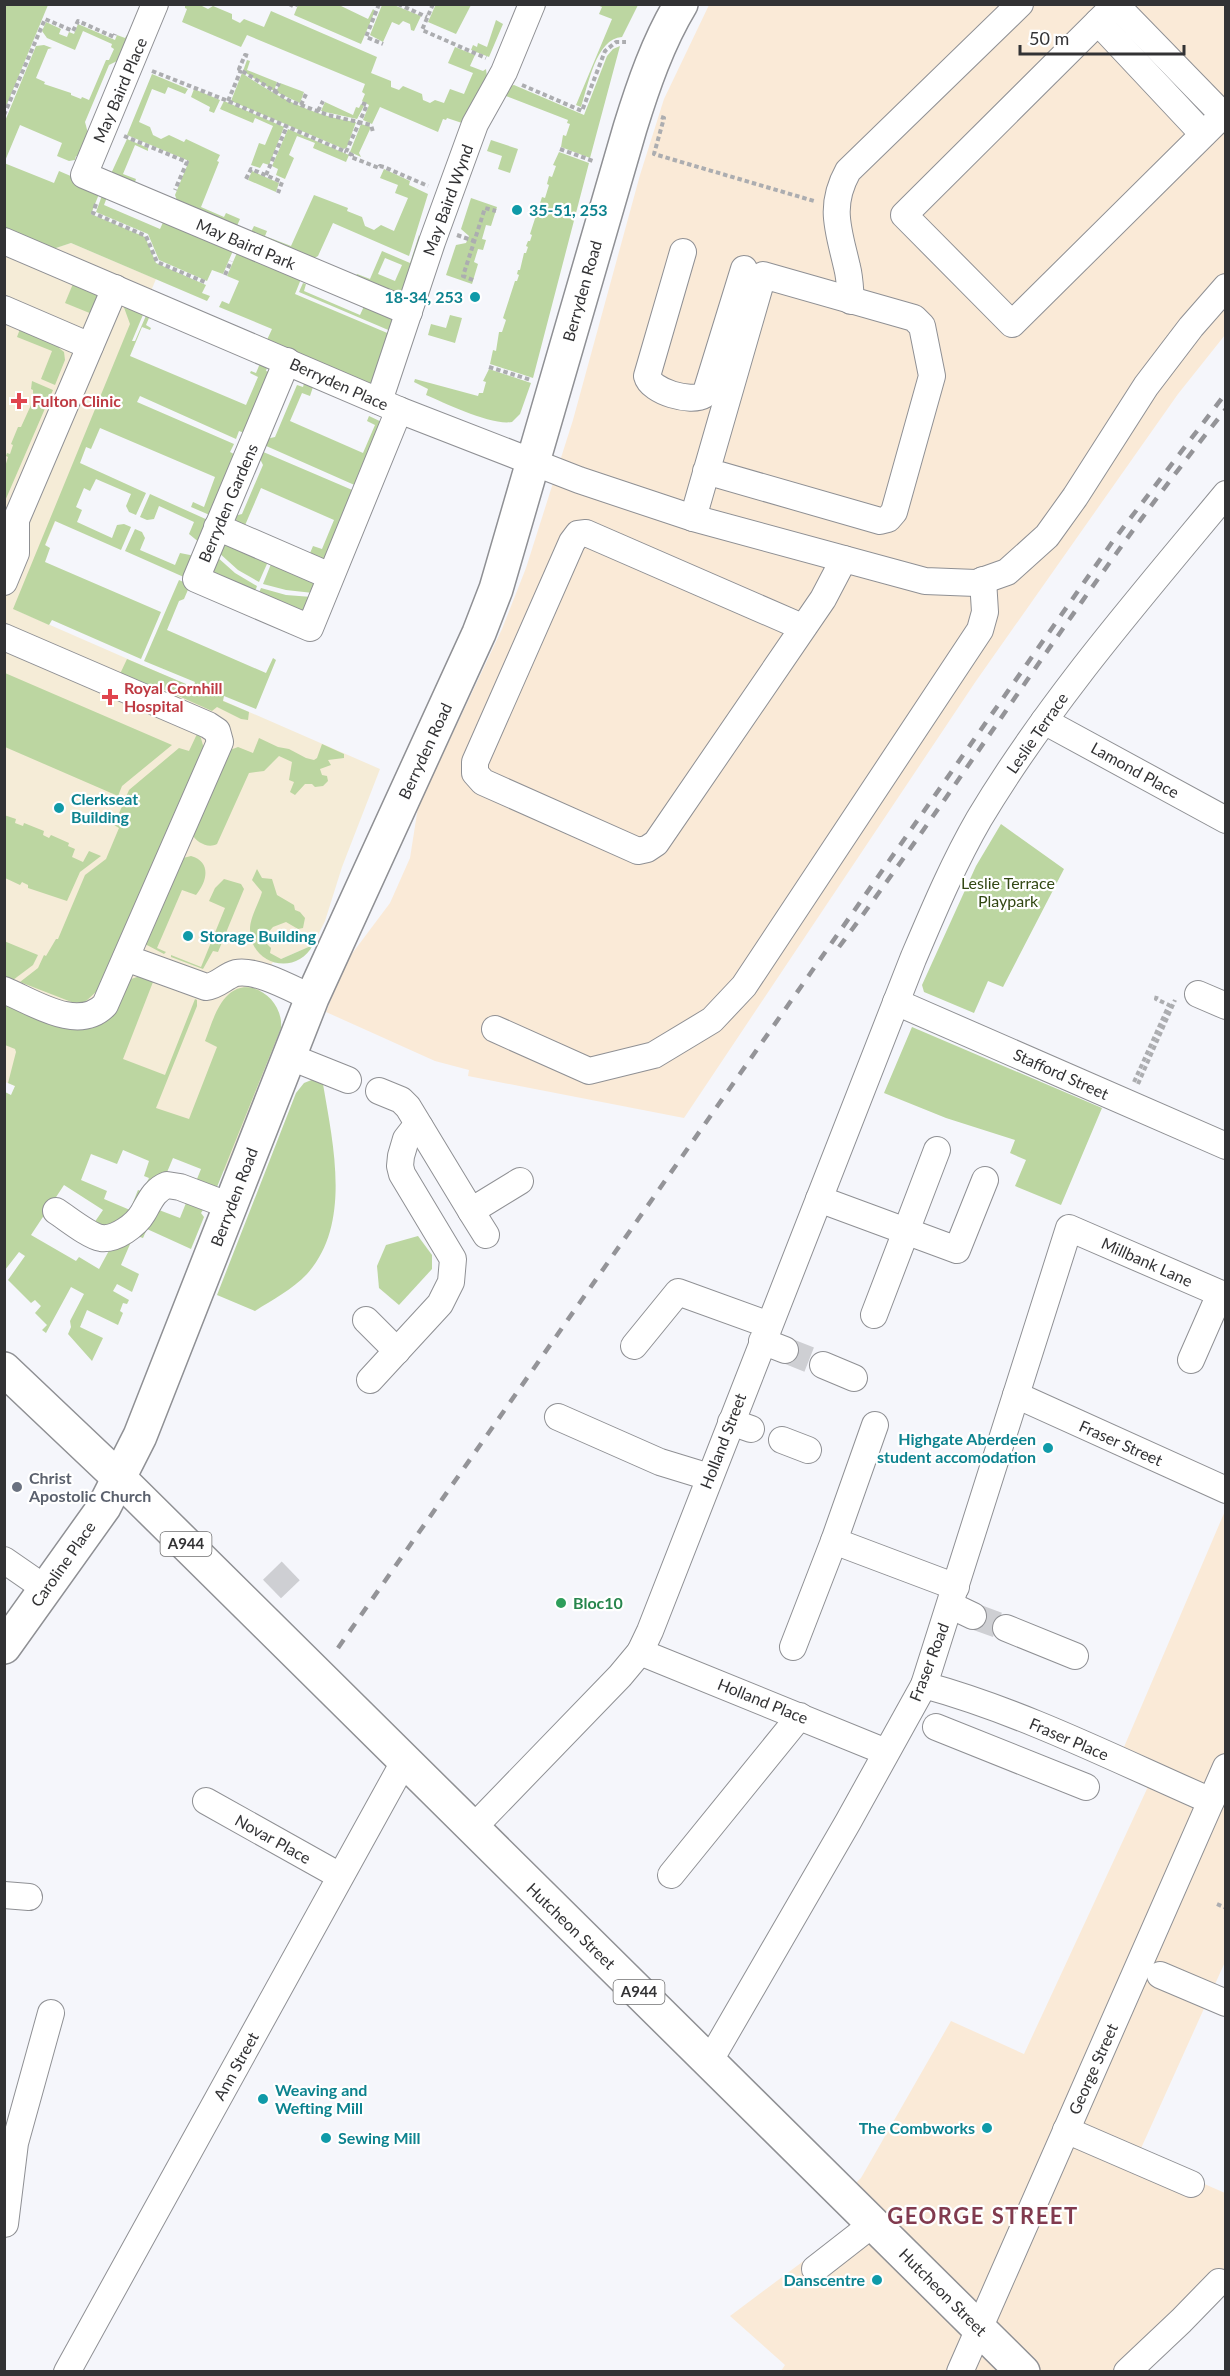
<svg xmlns="http://www.w3.org/2000/svg" width="1230" height="2376" font-family="Lato,sans-serif">
<rect width="100%" height="100%" fill="#f5f6fb"/>
<g fill="#faead7">
<polygon points="709,5 1225,5 1225,335 1178,394 976,681 684,1118 468,1076 469,1070 435,1061 326,1012 345,963 390,903 410,858 418,807 502,629 526,568 573,420 640,175 664,99"/>
<polygon points="1225,1511 1225,1962 1138,2155 1225,2193 1225,2285 1127,2371 781,2371 785,2365 730,2316 845,2230 863,2214 844,2194 861,2178 951,2021 1024,2054 1159,1763 1124,1747"/>
</g>
<polygon fill="#f5ecd7" points="4,229 53,249 71,243 156,279 18,611 380,769 342,867 325,921 313,945 272,963 260,991 280,1033 225,1171 5,1082"/>
<g fill="#bcd6a1" fill-rule="evenodd">
<polygon points="5,4 48,5 5,109 4,5"/>
<polygon points="436,4 471,5 456,34 428,22"/>
<polygon points="185,5 200,5 208,9 213,6 232,14 232,19 240,23 244,19 264,27 271,11 377,57 371,73 391,81 391,87 399,90 403,86 422,94 423,100 430,103 435,100 444,103 450,89 464,94 473,73 448,63 455,47 475,55 470,66 483,71 486,69 487,77 462,123 447,118 446,120 443,119 438,132 380,107 372,124 363,120 369,105 362,101 365,94 362,92 365,84 247,35 241,47 182,22 187,9 185,8"/>
<polygon points="298,5 339,5 368,19 373,9 375,11 361,44 294,15"/>
<polygon points="382,5 394,5 421,16 414,31 411,30 410,24 403,21 399,25 392,22 383,42 370,35"/>
<path d="M597 5H638L622 37C596 38 588 86 581 107L576 105 612 19 599 14 602 7Z"/>
<polygon points="496,20 503,24 489,57 471,50 473,45 477,47 478,43 487,47"/>
<polygon points="46,22 61,29 59,34 67,37 69,32 74,34 78,24 115,40 117,35 125,38 127,35 131,37 121,59 109,65 85,122 89,137 80,158 76,156 75,160 69,161 57,156 62,143 20,125 5,161 5,121 36,46 44,45 52,48 48,49 36,78 45,82 44,84 71,93 71,95 81,99 82,97 89,100 106,60 109,60 114,49 111,47 112,44 83,31 75,50 47,38 42,31"/>
<polygon points="620,46 590,158 561,147 563,135 566,136 570,124 567,123 568,120 506,96 510,86 514,85 584,115 607,56 613,49"/>
<polygon points="247,60 250,61 247,70 277,82 274,91 243,71"/>
<path d="M242 73C277 97 313 116 356 122L347 147 344 149 231 101Z"/>
<polygon points="152,74 188,89 185,94 168,87 165,94 152,89 139,122 150,127 153,135 161,139 169,135 184,142 186,139 220,155 217,161 219,162 201,207 224,217 226,213 240,219 236,228 250,234 254,226 267,231 265,236 291,246 314,195 348,208 347,211 362,217 365,226 374,230 381,225 394,231 408,198 395,193 398,185 380,178 384,169 410,181 409,185 428,194 409,256 333,223 318,256 305,263 180,209 175,195 189,161 127,135"/>
<polygon points="280,83 304,92 300,103 276,92"/>
<polygon points="194,89 220,100 214,113 209,111 210,107 191,97"/>
<polygon points="224,101 284,127 269,165 263,163 260,168 251,165 259,143 265,145 273,126 255,118 253,123 220,109"/>
<polygon points="325,102 353,115 356,107 359,108 361,104 364,106 357,119 321,111"/>
<polygon points="361,124 371,127 359,153 361,157 350,152"/>
<polygon points="288,129 349,155 346,162 313,148 315,143 297,136 289,155 294,158 285,179 276,175 278,169 272,166"/>
<polygon points="127,139 148,148 148,151 135,145 123,174 136,179 135,182 122,177 115,181 109,178"/>
<polygon points="491,140 518,149 510,173 498,169 502,156 487,151"/>
<polygon points="559,152 589,163 533,378 490,364 493,350 496,351 499,332 502,332 506,320 503,318 515,281 517,281 519,275 517,274 518,270 520,270 524,253 526,253 528,247 526,246 528,241 530,241 532,235 530,234 542,197 545,198 549,185 547,184 549,176 552,177 556,166 553,165"/>
<polygon points="4,163 54,183 59,171 101,189 91,214 145,237 156,263 206,285 202,293 210,296 207,301 71,243 53,249 5,229"/>
<polygon points="252,171 279,183 276,192 248,180"/>
<polygon points="104,190 109,192 104,205 160,229 166,216 235,246 223,274 212,270 207,281 159,260 148,234 96,212"/>
<polygon points="471,198 497,207 491,226 486,225 482,239 486,240 483,250 478,249 474,262 478,264 472,284 446,275 456,245 466,243 469,236 461,229"/>
<path d="M419 235 423 245 405 299 356 276 357 274 370 279 382 251 410 263ZM385 258 402 265 395 281 378 274Z"/>
<polygon points="239,248 301,279 295,294 392,335 374,387 266,342 272,329 219,307 222,301 229,304 239,281 227,276"/>
<polygon points="75,279 99,294 92,314 65,303"/>
<polygon points="303,283 306,284 304,291 360,315 366,302 396,315 393,332 299,292"/>
<polygon points="122,302 145,310 132,341 135,341 148,311 151,313 146,325 151,328 150,330 142,327 130,356 246,405 258,377 250,373 251,371 256,373 261,361 268,364 266,371 272,373 247,434 239,431 236,439 140,396 137,402 234,444 230,452 238,456 212,516 191,507 193,502 204,507 215,477 100,428 91,449 86,447 80,463 146,493 136,515 129,512 126,506 131,494 96,479 90,491 84,488 76,507 82,510 77,522 112,538 117,525 124,524 131,527 121,550 55,521 45,545 50,548 45,562 161,612 141,659 52,620 49,625 13,609 130,324"/>
<polygon points="450,315 462,318 455,343 428,335 431,324 446,328"/>
<polygon points="20,329 59,346 59,348 64,352 65,360 55,385 41,379 52,351 17,337"/>
<path d="M489 369 531 383 520 414 512 422C492 426 445 403 426 395L428 389 414 382 415 379 478 396 479 393H483L486 382 483 381Z"/>
<polygon points="305,380 314,384 310,396 302,393 290,421 363,453 375,425 367,421 369,416 386,424 359,487 264,445 266,439 275,437 297,385 303,387"/>
<polygon points="32,381 53,390 5,501 5,467 8,457 6,456 7,453 10,454 13,445 11,444 18,427 21,427 31,405 33,405 36,399 33,397 33,390 31,389"/>
<polygon points="261,451 357,492 325,566 308,558 313,546 322,549 334,520 261,488 243,530 230,524 234,516 242,514 263,465 259,457"/>
<polygon points="150,494 210,521 200,543 189,534 194,522 159,506 154,519 147,520 140,517"/>
<polygon points="135,529 142,532 145,538 140,550 175,565 180,553 195,556 186,578 125,551"/>
<polygon points="223,540 270,557 259,582 238,570 218,552"/>
<polygon points="216,556 235,573 257,586 254,595 210,577"/>
<polygon points="273,559 317,577 313,593 286,590 263,584"/>
<polygon points="179,580 190,585 184,599 179,601 167,630 266,673 273,658 276,660 256,709 224,696 223,701 249,712 248,720 241,719 217,707 212,711 156,686 153,691 119,676 127,659 193,687 195,682 144,661"/>
<polygon points="261,588 286,595 312,597 305,614 257,597"/>
<polygon points="5,673 172,745 122,786 118,796 5,747"/>
<polygon points="197,734 200,735 205,752 98,990 85,1002 74,1003 20,982 38,968 44,955 46,956 56,939 58,939 85,875 106,859 119,828 114,825 129,790 179,748 189,751"/>
<path d="M259 738 278 747 289 749 306 758 314 760 317 758 322 744 344 754V758L328 760 331 765 320 769 322 775 327 776 328 781 323 786 315 787 312 784H305L295 795 290 792 294 782 289 780 292 762 279 756 264 771 249 773 217 844C208 849 196 842 192 834L230 750 238 747 253 753Z"/>
<polygon points="4,815 16,819 15,823 23,826 24,823 44,831 43,835 49,838 51,835 69,843 68,846 75,849 72,857 83,862 89,851 101,856 80,872 67,901 28,888 28,885 22,882 20,885 5,878"/>
<polygon points="1001,824 1064,869 1003,987 988,981 974,1013 924,992 922,985 976,866"/>
<path d="M191 856C212 862 207 882 196 895L182 890 157 948 166 952 164 954 145 944 183 858Z"/>
<path d="M257 869 262 878 272 879 277 895 294 905 295 910 300 912 305 918 303 928 298 929 286 922 273 927 266 935 267 944 271 948 270 953 281 959 313 945C296 977 250 965 250 929 250 917 259 903 262 892L252 880Z"/>
<polygon points="224,879 241,884 244,889 218,952 213,951 203,969 171,957 171,955 201,967 225,908 209,901 215,888"/>
<polygon points="4,941 38,955 33,965 13,980 5,976"/>
<path d="M140 976 152 977 153 982 123 1059 165 1075 195 999 197 1000V1006L156 1108 189 1119 217 1047 205 1041C211 1026 216 1006 228 995 250 974 284 1000 281 1028L217 1187 195 1184 201 1169 173 1158 165 1177 152 1184 147 1182 149 1178 144 1176 149 1161 123 1150 117 1164 91 1154 81 1180 107 1191 104 1199 130 1210 138 1190 143 1192 117 1229 94 1223 103 1210 64 1185 31 1235 76 1261 79 1257 99 1269 112 1245 159 1210 180 1218 186 1203 203 1210 201 1213 204 1217 191 1249 147 1229 143 1238 134 1235 121 1265 139 1274 132 1292 117 1284 113 1291 129 1300 127 1304 123 1303 120 1311 123 1313 118 1325 87 1310 80 1327 103 1338 92 1361 68 1334 71 1327 70 1321 84 1294 71 1287 46 1333 42 1330 47 1325 35 1313 41 1306 35 1300 31 1303 8 1280 25 1256 19 1252 5 1270V1092L11 1095 15 1086 8 1083 16 1052 15 1049 5 1045 4 1002 63 1026 128 980Z"/>
<polygon points="912,1027 1102,1108 1061,1205 1015,1186 1026,1160 1010,1153 1015,1140 946,1118 884,1093"/>
<path d="M314 1079 323 1084C333 1144 352 1224 307 1274 293 1289 272 1300 255 1311L217 1295 296 1093 304 1083Z"/>
<polygon points="418,1236 432,1255 432,1269 399,1305 379,1288 377,1266 386,1245"/>
</g>
<g fill="none" stroke-linecap="round" stroke-linejoin="round">
<g stroke="#cecfd3" stroke-width="26" stroke-dasharray="26 13" stroke-linecap="butt">
<polyline points="785,1350 823,1365"/>
<polyline points="272,1589 298,1564"/>
<polyline points="973,1616 1006,1628"/>
</g>
<g stroke="#8f9094" stroke-width="28">
<g id="minor">
<polyline points="155,4 84,175 409,312"/>
<polyline points="1115,4 1223,115 1226,113"/>
<polyline points="1115,5 904,215 1012,324 1223,115"/>
<polyline points="1098,22 1203,134"/>
<polyline points="4,241 399,410 579,480 693,518 925,581 976,583 1007,572 1047,536 1075,497 1146,386 1191,327 1226,287"/>
<path d="M683 252 647 376C651 392 691 403 704 395L707 389 744 269"/>
<path d="M851 301C850 290 850 278 847 267 839 231 828 207 848 171L1020 4"/>
<polyline points="4,309 90,346"/>
<polyline points="287,361 196,579 310,628 399,410"/>
<polyline points="379,401 432,242 475,124 504,72 532,4"/>
<polyline points="693,518 763,275 914,318 922,326 932,376 894,512 888,519 880,521 706,471"/>
<polyline points="217,527 330,576"/>
<polyline points="4,582 16,553 16,520 115,288"/>
<polyline points="802,627 586,533 578,534 572,542 475,762 475,773 483,782 638,851 647,849 656,843 823,599 844,559"/>
<path d="M4 637 208 725 217 731 220 742 105 1005C78 1033 33 1002 4 990"/>
<polyline points="1044,721 1226,820"/>
<path d="M126 958 206 987C218 986 225 976 236 973 257 969 292 989 312 998"/>
<polyline points="1198,994 1226,1006"/>
<polyline points="896,1002 1226,1146"/>
<polyline points="495,1029 589,1071 654,1055 712,1020 744,986 980,630 985,612 983,580"/>
<polyline points="288,1056 348,1080"/>
<polyline points="379,1091 401,1100 408,1107 471,1211 520,1181"/>
<polyline points="819,1199 957,1250 985,1180"/>
<path d="M56 1211C67 1218 89 1236 101 1238 116 1240 136 1225 143 1213 150 1201 154 1190 167 1185L180 1187 230 1206"/>
<polyline points="471,1211 486,1235"/>
<polyline points="874,1315 937,1150"/>
<polyline points="366,1320 397,1351"/>
<polyline points="762,1341 785,1350"/>
<polyline points="634,1346 678,1292 769,1325"/>
<polyline points="1191,1360 1220,1294"/>
<polyline points="823,1365 854,1378"/>
<polyline points="370,1380 440,1304 451,1282 453,1259 402,1174 400,1166 401,1156 406,1139 413,1130 420,1127"/>
<polyline points="1016,1395 1226,1490"/>
<polyline points="558,1417 660,1462 709,1477"/>
<polyline points="731,1422 751,1429"/>
<polyline points="875,1425 834,1541 956,1587"/>
<polyline points="782,1440 808,1450"/>
<polyline points="4,1560 46,1589"/>
<polyline points="950,1605 973,1616"/>
<polyline points="1006,1628 1075,1656"/>
<polyline points="793,1647 834,1541"/>
<polyline points="640,1652 886,1752"/>
<path d="M924 1685C1023 1712 1117 1760 1211 1801"/>
<polyline points="936,1727 1086,1787"/>
<polyline points="206,1801 340,1876"/>
<path d="M472 1829 620 1676 640 1652 650 1631 913 959C933 912 953 864 979 819 1049 702 1139 599 1226 494"/>
<polyline points="671,1875 800,1716"/>
<polyline points="4,1895 29,1897"/>
<polyline points="1160,1975 1226,2003"/>
<polyline points="709,2062 848,1822 924,1685 1069,1228 1226,1296"/>
<polyline points="1066,2130 1191,2184"/>
<polyline points="5,2224 15,2143 51,2013"/>
<polyline points="815,2269 874,2223"/>
<polyline points="67,2372 405,1760"/>
<polyline points="960,2372 1226,1767"/>
<polyline points="1127,2372 1181,2321 1219,2282"/>
</g>
</g>
<g stroke="#8f9094" stroke-width="36">
<g id="major">
<polyline points="4,1369 120,1479 1023,2372"/>
<path d="M4 1647 104 1507 140 1436 312 998 479 633 496 589 630 128C643 86 658 42 681 4"/>
</g>
</g>
<g stroke="#acadb0" stroke-width="4" stroke-dasharray="4.5 3" stroke-linecap="butt">
<polyline points="289,4 295,7 296,4"/>
<polyline points="379,4 366,37 383,44"/>
<polyline points="398,4 427,17"/>
<polyline points="433,4 422,30 486,58"/>
<polyline points="248,56 245,55 239,69 290,101 328,115 371,125 373,132"/>
<polyline points="152,71 228,101 346,152"/>
<polyline points="522,85 582,111 605,51 616,42 626,42"/>
<polyline points="274,93 279,83"/>
<polyline points="228,101 241,70"/>
<polyline points="362,103 367,105 346,152 352,155 351,157 379,168 380,166 384,167 428,186"/>
<polyline points="301,105 306,94"/>
<polyline points="318,111 323,101"/>
<polyline points="4,115 45,19 73,31 78,21 114,37 115,34"/>
<polyline points="661,117 664,118 654,154 814,201"/>
<polyline points="124,136 187,162 175,190"/>
<polyline points="560,149 593,161"/>
<polyline points="266,175 287,126"/>
<polyline points="246,179 251,169 282,182 278,193"/>
<polyline points="96,204 93,213 146,236 157,262 207,283"/>
<polyline points="457,235 474,241"/>
<polyline points="225,275 231,261"/>
<polyline points="473,280 463,276 485,208 496,211"/>
<polyline points="489,367 531,380"/>
<polyline points="1134,1082 1169,1005 1156,999 1157,995"/>
<polyline points="1138,1084 1175,1000"/>
<polyline points="1217,1904 1226,1908"/>
</g>
<use href="#minor" stroke="#fff" stroke-width="26"/>
<use href="#major" stroke="#fff" stroke-width="33"/>
<g stroke="#949498" stroke-width="4.5" stroke-dasharray="10 10" stroke-linecap="butt">
<path d="M839 947C971 770 1087 581 1226 409"/>
<polyline points="338,1648 1113,541 1226,393"/>
</g>
</g>
<g fill="#0f9aa8" stroke="#fff" stroke-width="2">
<circle cx="517" cy="210" r="6"/>
<circle cx="475" cy="297" r="6"/>
<circle cx="59" cy="808" r="6"/>
<circle cx="188" cy="936" r="6"/>
<circle cx="1048" cy="1448" r="6"/>
<circle cx="263" cy="2099" r="6"/>
<circle cx="987" cy="2128" r="6"/>
<circle cx="326" cy="2138" r="6"/>
<circle cx="877" cy="2280" r="6"/>
</g>
<g fill="#e0444e" stroke="#fff" stroke-width="2">
<path d="M16 392h6v6h6v6h-6v6h-6v-6h-6v-6h6z"/>
<path d="M107 688h6v6h6v6h-6v6h-6v-6h-6v-6h6z"/>
</g>
<circle fill="#6b7280" stroke="#fff" stroke-width="2" cx="17" cy="1487" r="6"/>
<circle fill="#2e9e5b" stroke="#fff" stroke-width="2" cx="561" cy="1603" r="6"/>
<g text-anchor="middle" stroke-width="4.5" stroke-linejoin="round" paint-order="stroke">
<g fill="#fff" stroke="#707071" stroke-width="1.5">
<rect x="160.5" y="1532" width="51" height="24" rx="4.5"/>
<rect x="613.5" y="1980" width="51" height="24" rx="4.5"/>
</g>
<g font-size="15" font-weight="bold" fill="#323234">
<text x="186" y="1549">A944</text>
<text x="639" y="1997">A944</text>
</g>
<g font-size="16" fill="#323234" stroke="#fff">
<text transform="translate(120 90) rotate(-67)" y="6">May Baird Place</text>
<text transform="translate(448 200) rotate(-70)" y="6">May Baird Wynd</text>
<text transform="translate(246 244) rotate(23)" y="6">May Baird Park</text>
<text transform="translate(582 291) rotate(-74)" y="6">Berryden Road</text>
<text transform="translate(339 384) rotate(24)" y="6">Berryden Place</text>
<text transform="translate(228 503) rotate(-67)" y="6">Berryden Gardens</text>
<text transform="translate(1037 733) rotate(-55)" y="6">Leslie Terrace</text>
<text transform="translate(425 751) rotate(-65)" y="6">Berryden Road</text>
<text transform="translate(1135 770) rotate(29)" y="6">Lamond Place</text>
<text transform="translate(1061 1074) rotate(24)" y="6">Stafford Street</text>
<text transform="translate(234 1197) rotate(-69)" y="6">Berryden Road</text>
<text transform="translate(1147 1262) rotate(24)" y="6">Millbank Lane</text>
<text transform="translate(723 1441) rotate(-69)" y="6">Holland Street</text>
<text transform="translate(1121 1443) rotate(24)" y="6">Fraser Street</text>
<text transform="translate(63 1564) rotate(-55)" y="6">Caroline Place</text>
<text transform="translate(929 1662) rotate(-69)" y="6">Fraser Road</text>
<text transform="translate(763 1701) rotate(22)" y="6">Holland Place</text>
<text transform="translate(1069 1739) rotate(23)" y="6">Fraser Place</text>
<text transform="translate(273 1839) rotate(29)" y="6">Novar Place</text>
<text transform="translate(571 1926) rotate(44)" y="6">Hutcheon Street</text>
<text transform="translate(236 2066) rotate(-61)" y="6">Ann Street</text>
<text transform="translate(1093 2069) rotate(-66)" y="6">George Street</text>
<text transform="translate(943 2292) rotate(45)" y="6">Hutcheon Street</text>
</g>
<g font-size="16" font-weight="bold" fill="#0d838f" stroke="#fff" text-anchor="start">
<text x="529" y="216">35-51, 253</text>
<text x="463" y="303" text-anchor="end">18-34, 253</text>
<text x="71" y="805">Clerkseat<tspan x="71" dy="18">Building</tspan></text>
<text x="200" y="942">Storage Building</text>
<text x="1036" y="1445" text-anchor="end">Highgate Aberdeen<tspan x="1036" dy="18">student accomodation</tspan></text>
<text x="275" y="2096">Weaving and<tspan x="275" dy="18">Wefting Mill</tspan></text>
<text x="975" y="2134" text-anchor="end">The Combworks</text>
<text x="338" y="2144">Sewing Mill</text>
<text x="865" y="2286" text-anchor="end">Danscentre</text>
</g>
<g font-size="16" font-weight="bold" fill="#be3a42" stroke="#fff" text-anchor="start">
<text x="32" y="407">Fulton Clinic</text>
<text x="124" y="694">Royal Cornhill<tspan x="124" dy="18">Hospital</tspan></text>
</g>
<g font-size="16" fill="#324713" stroke="#fff">
<text x="1008" y="889">Leslie Terrace<tspan x="1008" dy="18">Playpark</tspan></text>
</g>
<g font-size="16" font-weight="bold" fill="#5b616d" stroke="#fff" text-anchor="start">
<text x="29" y="1484">Christ<tspan x="29" dy="18">Apostolic Church</tspan></text>
</g>
<g font-size="16" font-weight="bold" fill="#27864d" stroke="#fff" text-anchor="start">
<text x="573" y="1609">Bloc10</text>
</g>
<g font-size="22" font-weight="bold" letter-spacing="1.5" fill="#813a4e" stroke="#fff">
<text x="983" y="2224">GEORGE STREET</text>
</g>
</g>
<rect width="1230" height="2376" fill="none" stroke="#323234" stroke-width="12"/>
<path d="M1020 45v9h164v-9" fill="none" stroke="#323234" stroke-width="3"/>
<text x="1029" y="45" font-size="18" fill="#323234" stroke="#ffffff" stroke-width="4.5" paint-order="stroke">50 m</text>
</svg>
